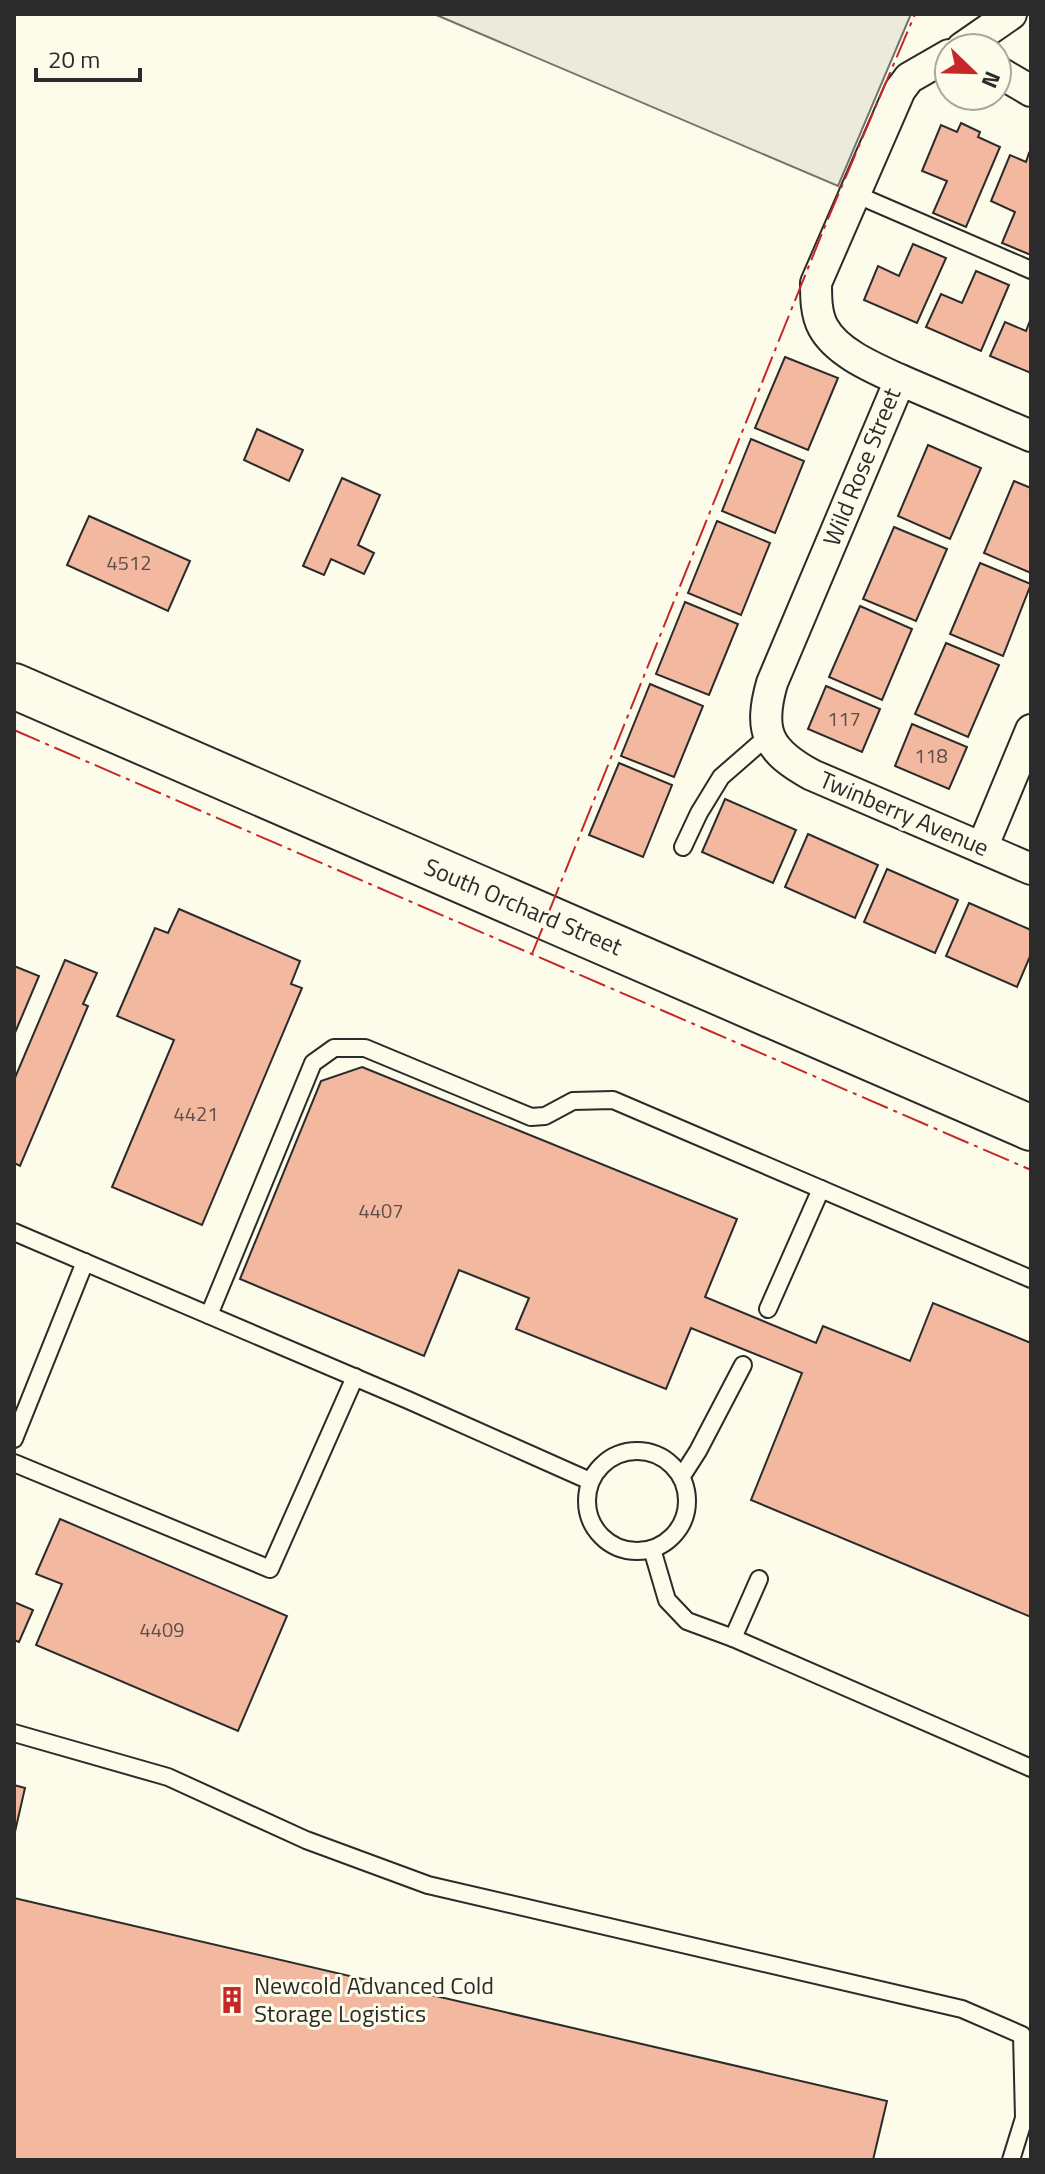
<svg xmlns="http://www.w3.org/2000/svg" width="1045" height="2174" font-family="'Titillium Web',sans-serif">
<rect width="100%" height="100%" fill="#fdfbea"/>
<polygon fill="#ecebdb" stroke="#74746e" stroke-width="2" points="434,14 911,14 838,186"/>
<g fill="#f2b8a0" stroke="#2b2b2b" stroke-width="2">
<polygon points="961,123 980,132 978,137 1000,147 966,227 933,213 947,181 922,171 941,125 957,132"/>
<polygon points="1029,153 1031,154 1031,255 1002,243 1015,212 991,201 1010,155 1026,162"/>
<polygon points="913,244 946,258 917,323 864,300 878,266 899,276"/>
<polygon points="976,271 1009,285 981,351 926,327 941,294 962,303"/>
<polygon points="1031,318 1031,373 990,356 1005,322 1026,331"/>
<polygon points="785,357 838,378 808,450 755,428"/>
<polygon points="257,429 303,450 289,481 244,460"/>
<polygon points="751,439 804,461 775,533 722,511"/>
<polygon points="928,445 981,468 950,539 898,516"/>
<polygon points="342,478 380,495 358,545 374,553 364,574 331,559 324,575 303,566"/>
<polygon points="1014,481 1031,488 1031,573 984,553"/>
<polygon points="89,516 190,561 168,611 67,565"/>
<polygon points="717,521 770,543 741,615 688,593"/>
<polygon points="894,527 947,549 916,621 863,599"/>
<polygon points="980,563 1031,584 1003,656 950,634"/>
<polygon points="685,602 738,624 709,695 656,674"/>
<polygon points="860,606 912,629 882,700 829,677"/>
<polygon points="946,643 999,665 968,737 915,714"/>
<polygon points="650,684 703,706 674,777 621,756"/>
<polygon points="826,686 880,709 862,752 808,729"/>
<polygon points="912,724 967,747 949,789 895,766"/>
<polygon points="619,763 672,785 643,857 589,835"/>
<polygon points="725,799 796,830 773,883 702,852"/>
<polygon points="808,834 878,865 855,918 785,887"/>
<polygon points="887,869 958,900 935,953 864,922"/>
<polygon points="969,903 1031,930 1031,954 1017,987 946,956"/>
<polygon points="179,909 300,961 291,984 302,988 202,1225 112,1187 174,1040 117,1016 155,928 168,933"/>
<polygon points="65,960 97,973 83,1004 88,1006 20,1166 14,1163 14,1080"/>
<polygon points="14,966 39,976 14,1035"/>
<polygon points="362,1067 737,1219 705,1297 816,1343 823,1326 910,1361 933,1303 1031,1343 1031,1617 751,1500 802,1373 691,1328 666,1389 516,1329 529,1298 459,1270 424,1356 240,1279 321,1081"/>
<polygon points="60,1519 287,1616 238,1731 36,1645 62,1584 36,1574"/>
<polygon points="14,1602 33,1610 19,1642 14,1640"/>
<polygon points="14,1785 25,1788 14,1836"/>
<polygon points="14,1898 887,2101 873,2160 14,2160"/>
</g>
<g fill="none" stroke-linecap="round" stroke-linejoin="round">
<g stroke="#2b2b2b" stroke-width="20">
<g id="lane">
<polyline points="855,194 1031,270"/>
<polyline points="683,847 699,813 721,777 768,736"/>
<polyline points="14,1232 408,1400 590,1481"/>
<polyline points="768,1309 821,1189"/>
<polyline points="209,1315 313,1063 334,1048 365,1048 531,1117 545,1116 573,1101 613,1100 1031,1279"/>
<polyline points="14,1439 85,1262"/>
<circle cx="637" cy="1501" r="50"/>
<polyline points="14,1463 270,1569 355,1377"/>
<polyline points="682,1476 698,1451 743,1365"/>
<polyline points="652,1549 667,1600 687,1621 733,1638 1031,1768"/>
<polyline points="733,1638 759,1579"/>
<polyline points="14,1733 168,1777 306,1840 428,1885 962,2009 1022,2035 1024,2118 1011,2160"/>
</g>
</g>
<g stroke="#2b2b2b" stroke-width="34">
<g id="street">
<polyline points="962,48 1011,14"/>
<path d="M949 55 909 78 900 90 816 283C816 297 816 314 823 327 837 353 874 368 900 380L772 683C758 732 768 751 812 775L1031 869"/>
<polyline points="997,71 1031,91"/>
<polyline points="900,380 1031,436"/>
<polyline points="982,848 1031,730"/>
</g>
</g>
<g stroke="#2b2b2b" stroke-width="48">
<polyline id="primary" points="14,686 1031,1128"/>
</g>
<use href="#lane" stroke="#fdfbea" stroke-width="16"/>
<use href="#street" stroke="#fdfbea" stroke-width="30"/>
<use href="#primary" stroke="#fdfbea" stroke-width="44"/>
<g stroke="#c62828" stroke-width="2" stroke-dasharray="28 6 4 6" stroke-linecap="butt">
<polyline points="14,730 1031,1170"/>
<polyline points="532,954 827,221 915,14"/>
</g>
</g>
<defs>
<g id="building-bare" transform="scale(2.16)"><path d="M-4-6H4V6H1V3H-1V6H-4ZM-2.5-4.3h1.7v1.8h-1.7ZM.8-4.3h1.7v1.8H.8ZM-2.5-1h1.7V.8h-1.7ZM.8-1h1.7V.8H.8Z" fill="#c62828" stroke="#fdfbea" stroke-width="2.5" paint-order="stroke"/></g>
</defs>
<g fill-rule="evenodd">
<use href="#building-bare" x="232" y="2000"/>
</g>
<g text-anchor="middle" stroke-width="6" stroke-linejoin="round" paint-order="stroke">
<g font-size="20" fill="#5d4e48">
<text x="129" y="570">4512</text>
<text x="844" y="726">117</text>
<text x="931" y="763">118</text>
<text x="196" y="1121">4421</text>
<text x="381" y="1218">4407</text>
<text x="162" y="1637">4409</text>
</g>
<g font-size="24" fill="#2b2b2b" stroke="#fdfbea">
<text transform="translate(862 467) rotate(-68)" y="8">Wild Rose Street</text>
<text transform="translate(904 814) rotate(23)" y="8">Twinberry Avenue</text>
<text transform="translate(523 907) rotate(23)" y="8">South Orchard Street</text>
</g>
<g font-size="24" fill="#2b2b2b" stroke="#fdfbea" text-anchor="start">
<text x="254" y="1994">Newcold Advanced Cold<tspan x="254" dy="28">Storage Logistics</tspan></text>
</g>
</g>
<rect width="1045" height="2174" fill="none" stroke="#2b2b2b" stroke-width="32"/>
<g transform="translate(973 72) rotate(113)"><circle r="38" fill="#fdfbea" stroke="#a9a89e" stroke-width="2"/>
<path d="M0-6L14 30L0 20L-14 30Z" fill="#c62828"/>
<text y="-12" font-size="22" font-weight="bold" text-anchor="middle" fill="#2b2b2b">N</text>
</g>
<path d="M36 68v12h104v-12" fill="none" stroke="#2b2b2b" stroke-width="4"/>
<text x="48" y="68" font-size="24" fill="#2b2b2b" stroke="#fdfbea" stroke-width="6" paint-order="stroke">20 m</text>
</svg>
